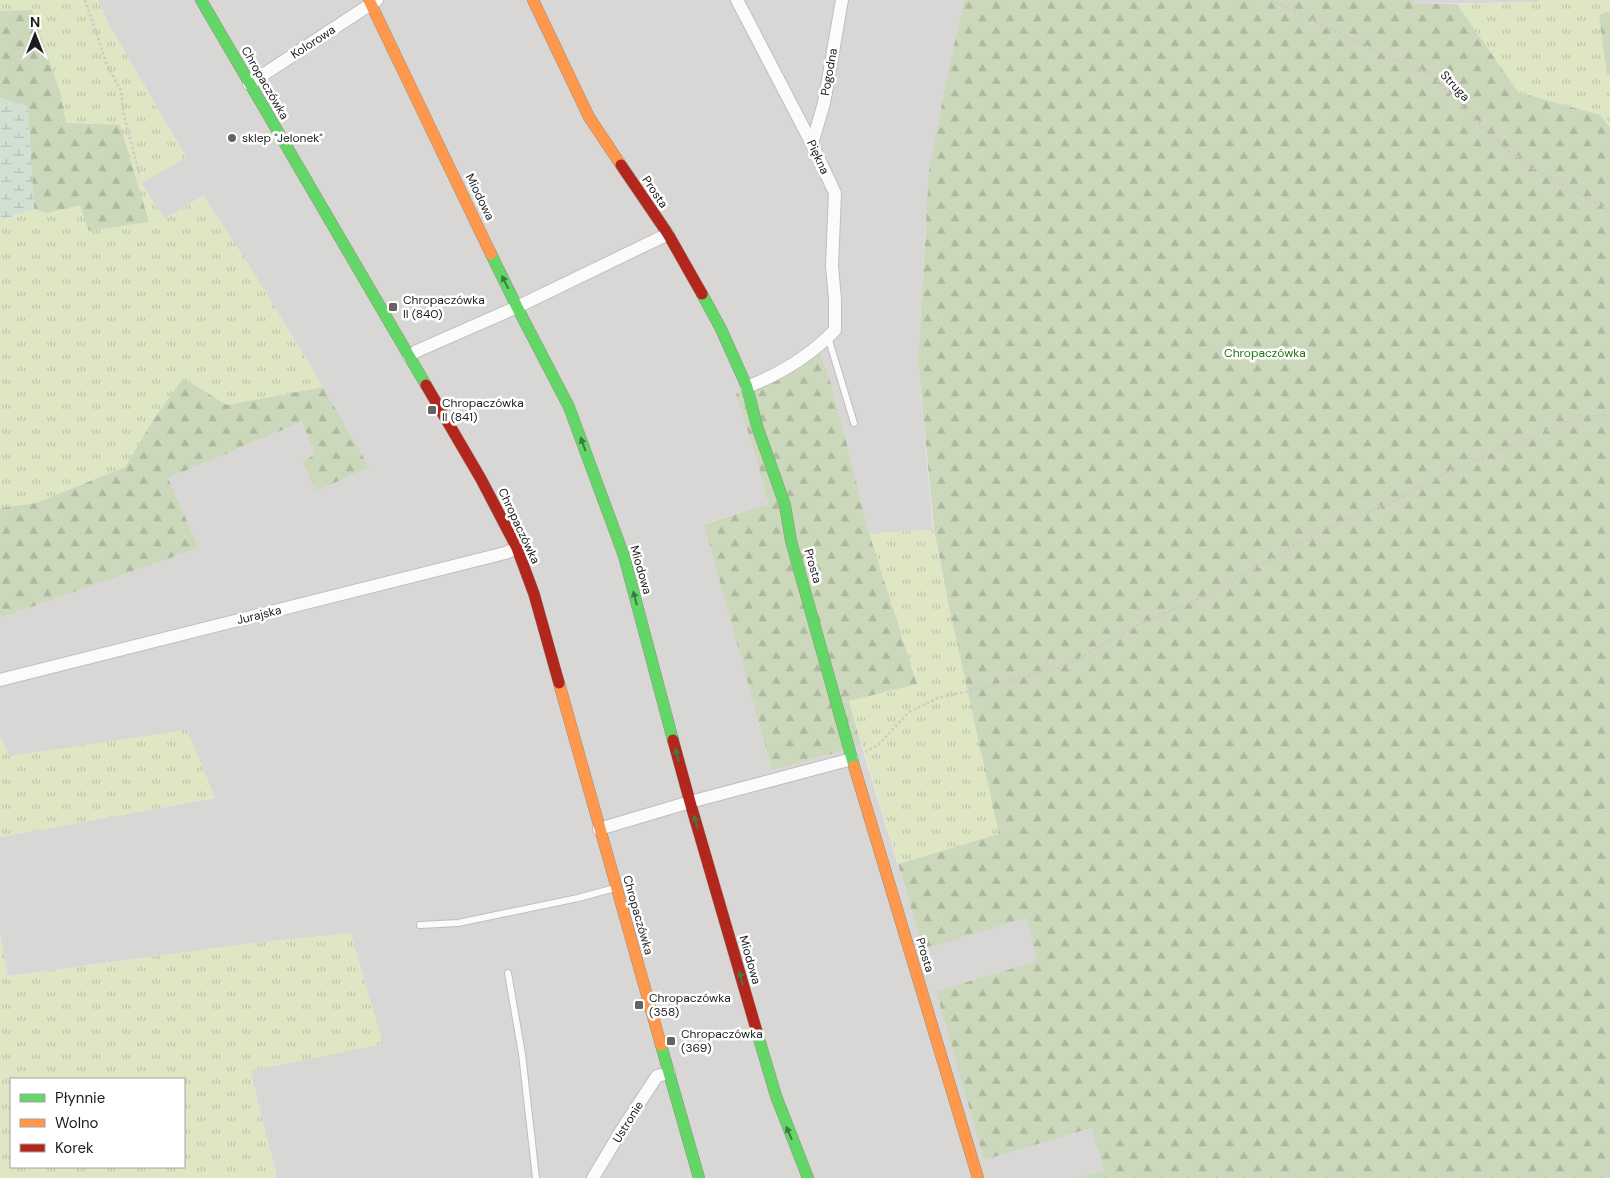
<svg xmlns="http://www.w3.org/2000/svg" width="1610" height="1178" font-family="'DM Sans',sans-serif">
<defs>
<pattern id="grass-tufts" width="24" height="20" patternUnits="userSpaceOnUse" patternTransform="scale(1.25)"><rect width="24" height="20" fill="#dfe6c4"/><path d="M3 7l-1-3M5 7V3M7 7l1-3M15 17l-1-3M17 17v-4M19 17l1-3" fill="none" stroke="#bfc5a8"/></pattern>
<pattern id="forest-firs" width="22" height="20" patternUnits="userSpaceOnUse" patternTransform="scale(1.25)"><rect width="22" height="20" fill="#ccd8bb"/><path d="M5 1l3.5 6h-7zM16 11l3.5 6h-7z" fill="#afb9a0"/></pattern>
<pattern id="wetland-marsh" width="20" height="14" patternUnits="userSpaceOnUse" patternTransform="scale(1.25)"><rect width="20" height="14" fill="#d2e0d4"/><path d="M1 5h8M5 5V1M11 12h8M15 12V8" fill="none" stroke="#b4c0b5"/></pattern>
</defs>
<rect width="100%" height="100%" fill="#eae7e5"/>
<g fill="#d9d7d6">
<polygon points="98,0 964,0 949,67 925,232 918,359 933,530 869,533 844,432 829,377 757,461 768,504 705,523 772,770 838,752 861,744 923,948 1026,918 1038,961 936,991 984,1159 1091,1128 1104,1171 1079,1178 277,1178 250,1071 351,933 255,943 7,976 0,932 0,837 215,798 187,730 9,757 0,735 0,618 199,548 168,478 303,422 315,454 369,467 323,387 250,267 203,196 164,219 141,183 186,157 108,23"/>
<polygon points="1413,0 1539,0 1539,2 1414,4"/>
</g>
<g fill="url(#grass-tufts)" fill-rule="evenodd">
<polygon points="0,0 98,0 108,23 186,157 141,183 164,219 204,196 250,267 323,387 227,405 183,378 152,422 125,467 36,503 0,508 0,217 4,220 34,209 47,213 80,205 60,92 32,10 0,11"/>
<polygon points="1539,0 1610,0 1610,11 1599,15 1607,75 1610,74 1610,128 1600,115 1518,92 1457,4 1538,2"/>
<polygon points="933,530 949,606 1000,834 898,864 849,701 917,683 869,533"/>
<polygon points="187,730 215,798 0,837 0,735 10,756"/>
<path d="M0 932 8 976 255 943 351 933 383 1044 250 1071 277 1178H0ZM11 1079H184V1167H11Z"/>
</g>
<g fill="url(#forest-firs)">
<polygon points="964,0 1413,0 1414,4 1457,4 1518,92 1600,115 1610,128 1610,1178 1079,1178 1104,1170 1091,1128 984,1160 936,991 1037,961 1026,918 923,949 898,864 999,834 949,606 934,530 918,359 929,171 949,67"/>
<polygon points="32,10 60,92 66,123 120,125 149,222 89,231 80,205 47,213 34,209 28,107 0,98 0,11"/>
<polygon points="1610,11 1610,74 1607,75 1599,15"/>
<polygon points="815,342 829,377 844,432 869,533 917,684 849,701 861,744 838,752 772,770 704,524 768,504 757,461 736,394 778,367"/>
<polygon points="183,378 227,405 323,387 369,467 316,491 303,462 315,454 302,422 168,478 199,548 0,618 0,508 36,503 125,467 152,422"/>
</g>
<polygon fill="url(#wetland-marsh)" points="0,98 28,107 34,209 3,220 0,217"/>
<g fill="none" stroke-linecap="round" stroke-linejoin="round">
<g stroke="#c0bebd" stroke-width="8">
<g id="lane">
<polyline points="828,337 854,423"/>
<polyline points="420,925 458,923 578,898 615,888"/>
<polyline points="508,973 522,1054 536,1178"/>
</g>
</g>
<g stroke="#c0bebd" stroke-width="14">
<g id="street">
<path d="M737 0 812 144 835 193 832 266 835 299V330C810 356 780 374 747 387"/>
<polyline points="249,84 377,0"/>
<polyline points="812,144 824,103 842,0"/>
<polyline points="409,356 417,351 517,307 668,234"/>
<polyline points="0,680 505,553 517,548"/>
<polyline points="599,829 690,802 852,759"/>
<polyline points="593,1178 621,1131 657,1076 669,1073"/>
</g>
</g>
<g stroke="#94907e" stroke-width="12">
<g id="fast">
<polyline points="201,0 426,385"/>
<polyline points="491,254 517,307 569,407 624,556 673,740"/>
<polyline points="702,294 721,329 747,387 757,426 785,505 791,541 854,766"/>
<polyline points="757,1032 776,1096 808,1178"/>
<polyline points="661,1045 699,1178"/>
</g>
</g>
<g stroke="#94907e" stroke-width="12">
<g id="slow">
<polyline points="369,0 491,254"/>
<polyline points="533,0 589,117 621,165"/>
<polyline points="559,683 661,1045"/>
<polyline points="854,766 978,1178"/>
</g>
</g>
<g stroke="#94907e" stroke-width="12">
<g id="jam">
<polyline points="621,165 668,234 702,294"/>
<polyline points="426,385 481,479 517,548 534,594 559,683"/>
<polyline points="673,740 690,802 757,1032"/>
</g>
</g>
<g stroke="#d5c6c8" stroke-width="2.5" stroke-dasharray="2.5 2.5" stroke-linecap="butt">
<polyline points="85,0 106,62 121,91 124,116 140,176"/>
<polyline points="1271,0 1378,52 1431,74 1458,103 1504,147 1537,171 1610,211"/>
<polyline points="865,752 878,745 909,712 938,698 983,688 1067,665 1136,626 1215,591 1327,528 1393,502 1456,468 1578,417 1610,415"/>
</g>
<use href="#lane" stroke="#fcfbfb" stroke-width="6"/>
<use href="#street" stroke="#fcfbfb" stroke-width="12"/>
<use href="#fast" stroke="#63d668" stroke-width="11"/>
<use href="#slow" stroke="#ff974d" stroke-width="11"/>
<use href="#jam" stroke="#b3261e" stroke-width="11"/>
</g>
<defs><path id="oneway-solid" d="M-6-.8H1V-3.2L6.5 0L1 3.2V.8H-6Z" transform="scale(1.25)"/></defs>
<g fill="#407942">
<use href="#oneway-solid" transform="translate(505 282) rotate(-116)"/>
<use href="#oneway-solid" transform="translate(583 444) rotate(-110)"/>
<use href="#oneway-solid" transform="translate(635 598) rotate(-105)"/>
<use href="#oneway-solid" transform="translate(677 755) rotate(-105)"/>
<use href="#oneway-solid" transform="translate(696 822) rotate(-106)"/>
<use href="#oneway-solid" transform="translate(741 978) rotate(-106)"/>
<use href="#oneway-solid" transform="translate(789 1133) rotate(-113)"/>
</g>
<g fill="#646362" stroke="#fff" stroke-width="2">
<circle cx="232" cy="138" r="5"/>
<rect x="388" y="302" width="10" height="10" rx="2.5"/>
<rect x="427" y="405" width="10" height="10" rx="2.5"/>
<rect x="634" y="1000" width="10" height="10" rx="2.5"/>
<rect x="666" y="1036" width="10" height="10" rx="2.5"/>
</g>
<g text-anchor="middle" stroke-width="5" stroke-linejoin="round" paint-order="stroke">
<g font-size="12" fill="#1c1c1c" stroke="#fff">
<text transform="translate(313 42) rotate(-33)" y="4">Kolorowa</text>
<text transform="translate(829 72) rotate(-80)" y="4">Pogodna</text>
<text transform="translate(265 83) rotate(60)" y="4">Chropaczówka</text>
<text transform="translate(1455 86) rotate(47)" y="4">Struga</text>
<text transform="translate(818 157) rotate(65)" y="4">Piękna</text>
<text transform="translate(655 192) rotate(56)" y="4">Prosta</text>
<text transform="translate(480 197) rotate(64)" y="4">Miodowa</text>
<text transform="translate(519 526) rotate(65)" y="4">Chropaczówka</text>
<text transform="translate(813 566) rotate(74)" y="4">Prosta</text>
<text transform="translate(641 570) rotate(74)" y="4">Miodowa</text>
<text transform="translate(259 615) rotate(-14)" y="4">Jurajska</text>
<text transform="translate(638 915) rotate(74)" y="4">Chropaczówka</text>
<text transform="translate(925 955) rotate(73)" y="4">Prosta</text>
<text transform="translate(750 960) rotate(74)" y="4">Miodowa</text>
<text transform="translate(628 1122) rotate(-58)" y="4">Ustronie</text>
</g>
<g font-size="12" fill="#1c1c1c" stroke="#fff" text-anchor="start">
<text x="242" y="142">sklep "Jelonek"</text>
<text x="403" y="304">Chropaczówka<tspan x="403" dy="14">II (840)</tspan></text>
<text x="442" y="407">Chropaczówka<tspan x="442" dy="14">II (841)</tspan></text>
<text x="649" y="1002">Chropaczówka<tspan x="649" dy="14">(358)</tspan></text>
<text x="681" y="1038">Chropaczówka<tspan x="681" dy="14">(369)</tspan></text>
</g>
<g font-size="12" fill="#1f750f" stroke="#fff">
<text x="1265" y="357">Chropaczówka</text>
</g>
</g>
<rect x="10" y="1078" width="175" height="90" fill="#ffffff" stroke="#a4a4a4"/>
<rect x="20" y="1094" width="25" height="8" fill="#63d668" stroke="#a4a4a4"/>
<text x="55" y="1103" font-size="15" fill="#1c1c1c">Płynnie</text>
<rect x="20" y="1119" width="25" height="8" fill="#ff974d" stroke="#a4a4a4"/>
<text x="55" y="1128" font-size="15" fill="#1c1c1c">Wolno</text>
<rect x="20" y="1144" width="25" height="8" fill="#b3261e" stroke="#a4a4a4"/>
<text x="55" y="1153" font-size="15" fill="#1c1c1c">Korek</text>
<g transform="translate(35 35)" stroke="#ffffff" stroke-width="4" paint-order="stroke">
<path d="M0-4L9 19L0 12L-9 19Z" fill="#1c1c1c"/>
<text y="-8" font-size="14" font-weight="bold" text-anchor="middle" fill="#1c1c1c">N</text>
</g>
</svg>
